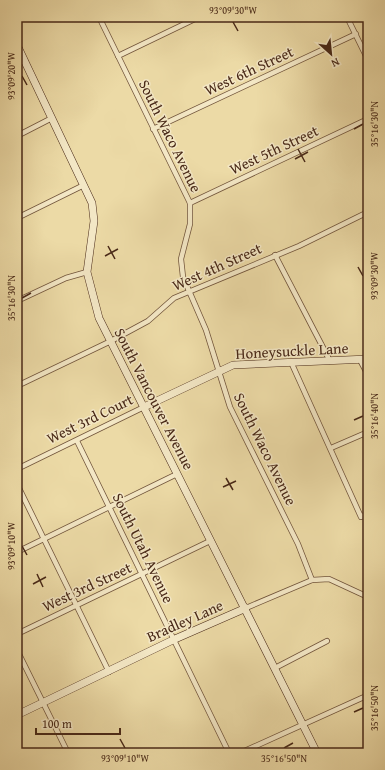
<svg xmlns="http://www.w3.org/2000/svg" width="385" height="770" font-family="'Gentium Book Plus',serif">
<rect width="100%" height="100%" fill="#ecdaa6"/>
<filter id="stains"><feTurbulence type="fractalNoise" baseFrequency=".005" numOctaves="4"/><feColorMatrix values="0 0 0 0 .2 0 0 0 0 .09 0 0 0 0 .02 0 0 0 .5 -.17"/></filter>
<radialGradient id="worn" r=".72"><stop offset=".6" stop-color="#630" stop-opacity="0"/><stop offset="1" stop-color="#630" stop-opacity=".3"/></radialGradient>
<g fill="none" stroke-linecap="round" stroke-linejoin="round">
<g stroke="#71543b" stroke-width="6">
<g id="street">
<polyline points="99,17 190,203 190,224 181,259 183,277 206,330 230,407 298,544 312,580"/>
<polyline points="347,17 368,60"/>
<polyline points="118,56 199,17"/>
<polyline points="153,129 356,34"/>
<polyline points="17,136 52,118"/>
<polyline points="190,203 368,119"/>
<polyline points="17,218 84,185"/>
<polyline points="275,255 330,361"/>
<polyline points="17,301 66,278 87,272"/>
<polyline points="360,360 368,375"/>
<polyline points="291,362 361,517 368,513"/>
<polyline points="17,386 111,341 148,321 174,298 299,246 368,212"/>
<polyline points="77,441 229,753"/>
<polyline points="331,448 368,432"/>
<polyline points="17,469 144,407"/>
<polyline points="17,484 109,672"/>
<polyline points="17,552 177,474"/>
<polyline points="246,608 312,580 329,579 368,597"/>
<polyline points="17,634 210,541"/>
<polyline points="17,650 68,753"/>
<polyline points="275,668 327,641"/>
<polyline points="240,753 364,697"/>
</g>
</g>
<g stroke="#482817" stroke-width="8">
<g id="secondary">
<polyline points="17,45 92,203 94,221 87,272 99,318 317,753"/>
<polyline points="144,407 233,365 368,359"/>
<polyline points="17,715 175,639 246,608"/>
</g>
</g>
<use href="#street" stroke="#f3e7c5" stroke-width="4.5"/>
<use href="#secondary" stroke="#f3e7c5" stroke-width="7"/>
</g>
<path fill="none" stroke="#482817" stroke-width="1.5" d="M233 22 238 31M22 76 27 85M354 129 363 124M298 149 305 162M295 159 308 152M108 246 115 259M105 256 118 249M358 267 363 276M22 298 31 293M354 420 363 416M226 478 233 490M223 487 236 481M22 546 27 555M37 574 43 587M33 584 46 577M354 712 363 708M120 739 125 748M284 748 293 743"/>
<g text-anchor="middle" stroke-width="3" stroke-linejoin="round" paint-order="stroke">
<g font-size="15" fill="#482817" stroke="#f3e7c5">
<text transform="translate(249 71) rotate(-25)" y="5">West 6th Street</text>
<text transform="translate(170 136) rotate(64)" y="5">South Waco Avenue</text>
<text transform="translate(274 150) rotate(-25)" y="5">West 5th Street</text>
<text transform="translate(217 267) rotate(-24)" y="5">West 4th Street</text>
<text transform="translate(292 351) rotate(-3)" y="5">Honeysuckle Lane</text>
<text transform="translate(154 399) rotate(63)" y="5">South Vancouver Avenue</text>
<text transform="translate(90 419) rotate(-26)" y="5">West 3rd Court</text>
<text transform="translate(265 449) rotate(64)" y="5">South Waco Avenue</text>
<text transform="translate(143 548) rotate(64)" y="5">South Utah Avenue</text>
<text transform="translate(87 587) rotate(-25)" y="5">West 3rd Street</text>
<text transform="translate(185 621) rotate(-24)" y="5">Bradley Lane</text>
</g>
</g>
<rect width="385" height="770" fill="none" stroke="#ecdaa6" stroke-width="44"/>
<g transform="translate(331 54) rotate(153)" stroke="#f3e7c5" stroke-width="3" paint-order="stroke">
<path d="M0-3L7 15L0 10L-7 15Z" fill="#482817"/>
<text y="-6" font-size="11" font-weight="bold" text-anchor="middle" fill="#482817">N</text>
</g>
<path d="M36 728v6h84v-6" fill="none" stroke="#482817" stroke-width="2"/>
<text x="42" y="728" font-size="12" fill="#482817" stroke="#f3e7c5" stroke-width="3" paint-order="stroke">100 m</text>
<rect x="22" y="22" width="341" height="726" fill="none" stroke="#482817" stroke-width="1.5"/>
<g font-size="10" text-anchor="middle" fill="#482817">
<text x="233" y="14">93°09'30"W</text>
<text transform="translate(11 76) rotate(-90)" y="4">93°09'20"W</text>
<text transform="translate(374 124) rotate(-90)" y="4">35°16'30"N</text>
<text transform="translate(374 276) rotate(-90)" y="4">93°09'30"W</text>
<text transform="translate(11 298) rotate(-90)" y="4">35°16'30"N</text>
<text transform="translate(374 416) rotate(-90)" y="4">35°16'40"N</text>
<text transform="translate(11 546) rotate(-90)" y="4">93°09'10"W</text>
<text transform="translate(374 708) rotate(-90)" y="4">35°16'50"N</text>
<text x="125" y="762">93°09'10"W</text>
<text x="284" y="762">35°16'50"N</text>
</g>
<rect width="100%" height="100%" filter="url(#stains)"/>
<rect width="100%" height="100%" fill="url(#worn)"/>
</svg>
